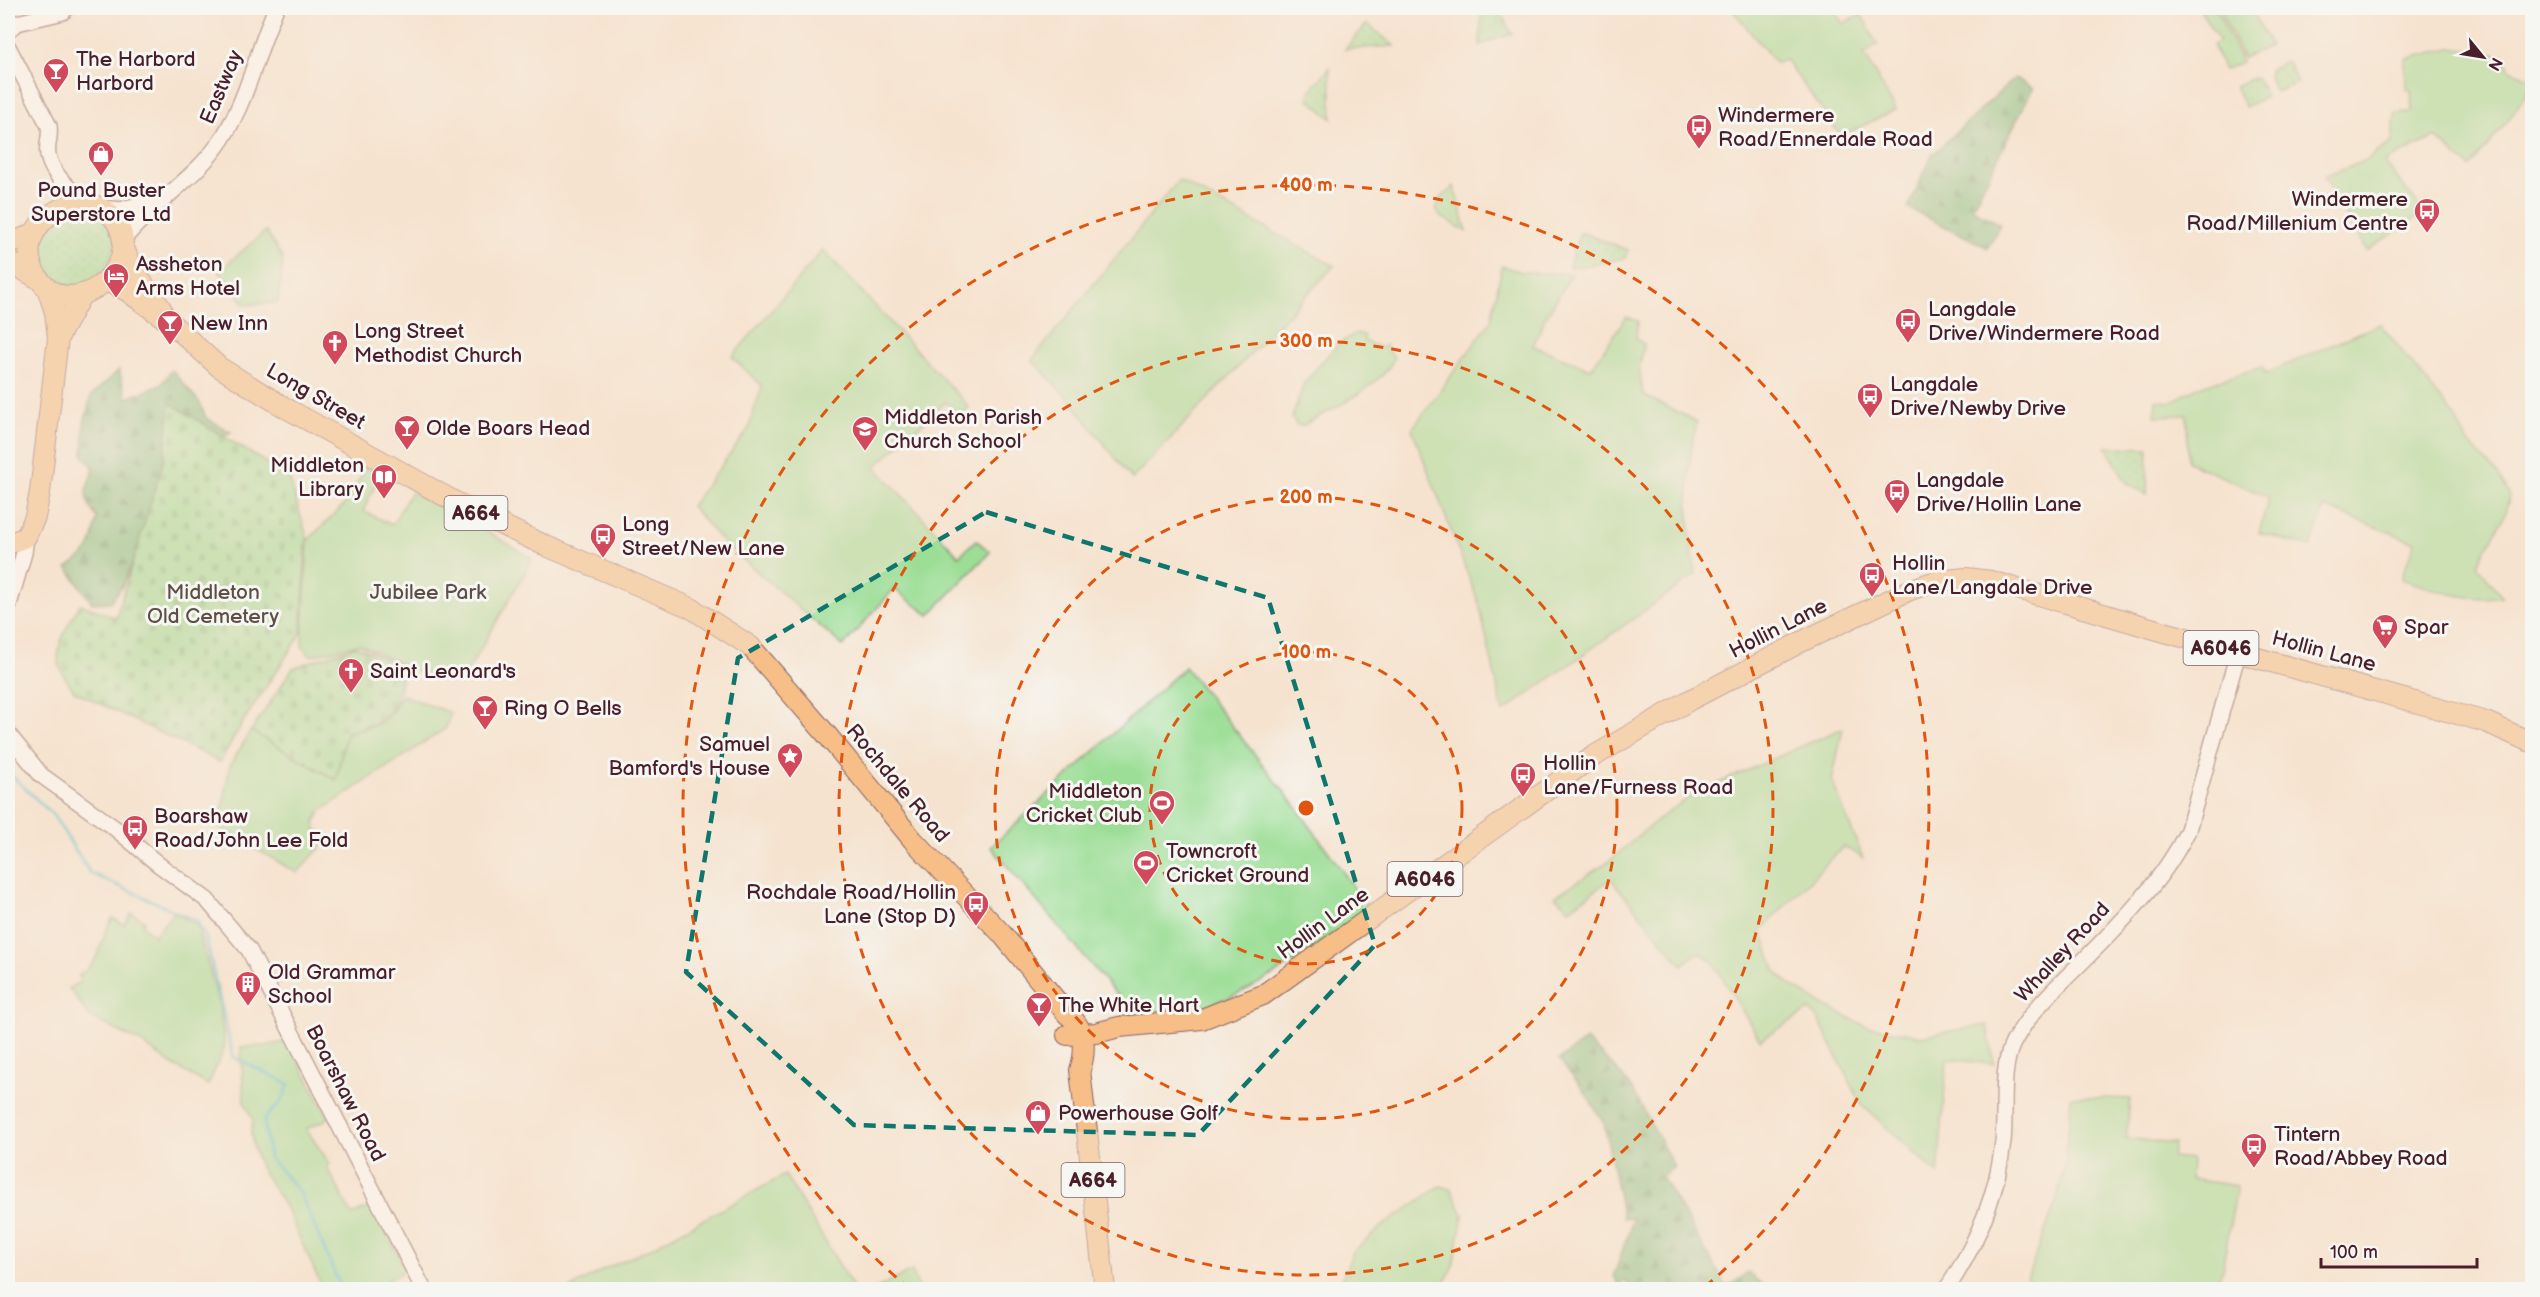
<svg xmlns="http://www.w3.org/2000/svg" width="2540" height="1297" font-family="'Balsamiq Sans',sans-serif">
<defs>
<pattern id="grass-dots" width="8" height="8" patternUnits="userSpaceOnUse" patternTransform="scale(1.5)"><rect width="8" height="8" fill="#9cde96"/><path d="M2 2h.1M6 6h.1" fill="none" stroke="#88be81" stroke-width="1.8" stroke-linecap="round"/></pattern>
<pattern id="forest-firs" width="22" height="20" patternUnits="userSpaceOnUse" patternTransform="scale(1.5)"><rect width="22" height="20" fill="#7dbd7f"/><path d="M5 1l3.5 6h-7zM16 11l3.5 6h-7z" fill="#689968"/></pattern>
<pattern id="cemetery-stones" width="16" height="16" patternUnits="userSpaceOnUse" patternTransform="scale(1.5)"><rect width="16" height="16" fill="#9cde96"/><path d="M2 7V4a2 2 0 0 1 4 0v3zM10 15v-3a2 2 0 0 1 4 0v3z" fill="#88be81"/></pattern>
</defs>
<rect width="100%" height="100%" fill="#f6f6f2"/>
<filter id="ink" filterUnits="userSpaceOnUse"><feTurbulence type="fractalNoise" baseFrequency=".0167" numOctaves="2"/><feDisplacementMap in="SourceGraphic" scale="12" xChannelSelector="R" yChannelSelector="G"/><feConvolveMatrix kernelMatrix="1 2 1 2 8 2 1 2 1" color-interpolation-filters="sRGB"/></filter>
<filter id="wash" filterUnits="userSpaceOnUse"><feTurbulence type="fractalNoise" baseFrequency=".008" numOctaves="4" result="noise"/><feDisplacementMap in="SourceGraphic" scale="24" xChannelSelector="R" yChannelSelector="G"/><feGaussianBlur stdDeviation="1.35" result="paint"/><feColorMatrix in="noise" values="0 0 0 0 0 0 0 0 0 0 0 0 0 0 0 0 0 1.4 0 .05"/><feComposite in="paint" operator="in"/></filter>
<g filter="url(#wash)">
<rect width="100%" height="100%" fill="#f5e3cf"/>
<g fill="url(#grass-dots)" stroke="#737e60" stroke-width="1.5">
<polygon points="1482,8 1498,8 1512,34 1480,45"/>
<polygon points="1367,24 1395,46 1345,49"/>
<polygon points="2288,61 2297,83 2276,92 2268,75 2270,69"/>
<polygon points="1330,67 1332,119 1309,99 1310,91"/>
<polygon points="2253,78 2257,79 2266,97 2245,107 2235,86"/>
<polygon points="1454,186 1467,232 1440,216 1436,209 1441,198"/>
<path d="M83 210 105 219 116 241 107 269C76 289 76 294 44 273L37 246 53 222Z"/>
<polygon points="1580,232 1628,250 1625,258 1584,266 1569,267"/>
<polygon points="2106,447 2148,448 2147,495 2126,482"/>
</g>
<g fill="url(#forest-firs)" stroke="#646e55" stroke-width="1.5">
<polygon points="2015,78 2033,88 1972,209 2000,224 1988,248 1908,208 1932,155"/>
<path d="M119 370 127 398 161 385 172 370 200 403 206 418 231 432 212 443 174 424 165 441 173 467 122 587 110 602 92 603 67 568C92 552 92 546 97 518 81 496 85 492 94 468L83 455 84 423 91 396Z"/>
<polygon points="1586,1040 1617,1070 1633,1090 1674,1167 1662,1177 1727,1287 1748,1273 1768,1289 1633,1290 1625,1281 1618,1285 1614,1275 1633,1219 1623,1218 1604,1123 1583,1089 1559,1060"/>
</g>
<g fill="url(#cemetery-stones)" stroke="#737e60" stroke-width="1.5">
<path d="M170 403 289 477 307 537 301 634 244 720 220 762 74 691C70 684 64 677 61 670 51 648 70 623 80 604L116 618 164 459Z"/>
<path d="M356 646 402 666C400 708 390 723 347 732L336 780 251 731 293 668Z"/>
</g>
<g fill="#9cde96" stroke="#737e60" stroke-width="1.5">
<polygon points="1731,8 1835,8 1833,9 1843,24 1861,14 1877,45 1864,54 1896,110 1841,136 1785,59 1776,63"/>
<polygon points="2199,8 2220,8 2217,10 2242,62 2224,70 2213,45 2219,41"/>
<polygon points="2231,8 2251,8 2270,46 2243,58 2221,12"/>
<polygon points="2451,48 2503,55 2510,70 2532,79 2532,84 2515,111 2470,168 2435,137 2384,162 2424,212 2367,251 2324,177 2365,161 2392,142 2395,113 2412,112 2411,90 2406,89 2405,59"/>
<polygon points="1179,180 1334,266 1132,479 1069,399 1032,360"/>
<polygon points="266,231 283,259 278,302 246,305 219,271"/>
<polygon points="823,250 969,407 961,416 946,402 875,467 959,556 976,540 990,552 929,615 894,589 843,646 723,542 691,506 748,430 762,386 732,357"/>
<path d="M1502 266 1522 272 1572 274 1545 318 1533 346 1591 369 1626 317 1638 321 1636 339 1644 344 1639 367 1643 395 1697 422C1684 467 1687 528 1696 574L1503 712 1479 604 1412 429 1491 321Z"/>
<path d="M2380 324 2454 416 2466 440 2499 476 2510 496 2503 519 2477 565 2502 596C2467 603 2434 589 2401 579L2415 542 2324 507 2311 547 2259 533 2269 497 2188 462 2187 415 2155 416 2156 400 2171 402 2196 388 2262 367 2265 374Z"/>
<path d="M1356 333 1364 335V341L1381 348 1385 345 1394 358C1382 387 1330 410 1302 426L1297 425 1292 418 1304 383 1337 345Z"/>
<polygon points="366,467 380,476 363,511 392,525 411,492 483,529 531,558 531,562 465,676 446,680 418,671 359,644 311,656 302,646 308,540 345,504"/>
<path d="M1185 667 1294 804 1369 908C1314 947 1260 993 1194 1009 1174 1014 1154 1014 1134 1015L991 847Z"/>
<path d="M402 695 451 713 446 728 321 811 315 821 316 830 330 837 297 873 219 827 230 765 251 731 336 780 347 732C381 726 385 724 402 695Z"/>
<polygon points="1843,728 1832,781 1863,858 1844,846 1761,930 1775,970 1789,984 1824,1006 1866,1026 1920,1036 1987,1025 1994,1064 1947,1059 1938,1174 1862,1105 1818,1019 1809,1010 1760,1040 1713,962 1699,952 1682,965 1611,879 1569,909 1555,896 1608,862 1656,821 1694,794"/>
<path d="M174 912 197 925 219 1003 225 1047 208 1085 173 1065 140 1042 90 1017 69 988 80 982 79 975C102 963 99 938 113 918L124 925 132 913 145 921 142 925 154 936Z"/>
<path d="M288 1041 329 1118 306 1129 330 1164 327 1167 352 1215 372 1206 406 1269C382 1290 352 1289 323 1289L285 1206 260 1167 254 1149 251 1134 253 1120 244 1101 241 1047 265 1046Z"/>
<polygon points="2071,1097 2130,1099 2126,1138 2174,1144 2172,1157 2191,1159 2190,1179 2237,1186 2222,1270 2215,1289 2023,1289 2057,1200 2066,1158"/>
<polygon points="785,1175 854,1289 569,1289 605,1269 649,1249"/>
<polygon points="1440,1186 1451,1189 1463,1215 1453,1268 1440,1289 1341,1289 1340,1284 1353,1252 1380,1228"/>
<polygon points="912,1271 919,1288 915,1289 874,1289"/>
</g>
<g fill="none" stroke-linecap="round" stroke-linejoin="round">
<polyline stroke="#52bbcf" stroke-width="3" points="8,772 53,815 90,873 197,921 206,939 233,1057 289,1084 282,1101 264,1119 269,1157 300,1193 341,1288"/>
</g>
</g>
<g filter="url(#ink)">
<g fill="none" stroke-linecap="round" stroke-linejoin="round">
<g stroke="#866464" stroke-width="18">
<g id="minor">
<polyline points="8,30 17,23 63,12 66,8"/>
<path d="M8 47 49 126C51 136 46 145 48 155 51 174 71 190 84 202"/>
<polyline points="102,208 121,210 158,199"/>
<path d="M123 240C152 203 198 177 222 139 248 98 257 51 276 8"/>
<polyline points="8,608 24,553 26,537"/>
<polyline points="8,734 41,775 116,829 158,864 207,900 249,950 424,1290"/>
<path d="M1946 1290C1977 1244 1997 1197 2003 1142 2006 1114 2000 1068 2013 1043 2031 1009 2059 985 2087 957 2124 920 2165 878 2188 830L2238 653"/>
</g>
</g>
<g stroke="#866464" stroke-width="22">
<g id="major">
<path d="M84 202C98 205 110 211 117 223 143 267 77 319 44 285 10 249 41 206 84 202Z"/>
<polyline points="8,245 34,233"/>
<polyline points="124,248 133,270 161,308"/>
<polyline points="8,261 37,278"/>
<path d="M105 281 127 291 171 323 219 367 284 407 470 510 544 545 691 608 750 646 827 735 913 840 1002 934 1067 1014C1085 1027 1087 1049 1080 1070L1105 1290"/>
<polyline points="58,338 82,294"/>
<polyline points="8,544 26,537 35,517 40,492 58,338 55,312 47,288"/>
<polyline points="1067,1035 1096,1033 1119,1027 1202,1019 1263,995 1594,756 1690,700 1801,642 1910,590 1936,581 1966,578 1991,581 2161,631 2486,722 2528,741 2532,740"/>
</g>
</g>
<use href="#minor" stroke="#fff" stroke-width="15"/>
<use href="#major" stroke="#f7be87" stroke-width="20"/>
</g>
</g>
<path d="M0 0H2540V1297H0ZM986 512 1268 598 1375 945 1198 1135 854 1125 686 972 738 658Z" fill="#f5e3cf" fill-opacity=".55" fill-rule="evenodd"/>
<path fill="none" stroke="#0f766e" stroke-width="4.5" stroke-dasharray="12 8" stroke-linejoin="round" d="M986 512 1268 598 1375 945 1198 1135 854 1125 686 972 738 658Z"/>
<g fill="none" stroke="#e0560e" stroke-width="3" stroke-dasharray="10 8">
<circle cx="1306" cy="808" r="156"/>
<circle cx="1306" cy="808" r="311"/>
<circle cx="1306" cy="808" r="467"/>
<path d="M910 1289A623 623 0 1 1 1702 1289"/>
</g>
<defs>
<g id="bar-pin" transform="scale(1.35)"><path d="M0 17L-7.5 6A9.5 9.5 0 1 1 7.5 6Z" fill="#d1495b" stroke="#f6f6f2"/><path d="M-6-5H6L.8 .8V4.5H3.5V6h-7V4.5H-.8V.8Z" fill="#fff"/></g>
<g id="bus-pin" transform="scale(1.35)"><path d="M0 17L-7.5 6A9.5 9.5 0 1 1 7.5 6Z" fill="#d1495b" stroke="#f6f6f2"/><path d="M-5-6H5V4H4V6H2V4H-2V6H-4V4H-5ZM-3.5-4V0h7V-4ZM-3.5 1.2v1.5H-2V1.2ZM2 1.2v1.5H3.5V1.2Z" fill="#fff"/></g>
<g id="shop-pin" transform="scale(1.35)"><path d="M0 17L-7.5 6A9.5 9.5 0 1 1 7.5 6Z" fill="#d1495b" stroke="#f6f6f2"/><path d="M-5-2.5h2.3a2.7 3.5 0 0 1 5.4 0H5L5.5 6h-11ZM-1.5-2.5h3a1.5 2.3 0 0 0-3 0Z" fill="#fff"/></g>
<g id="hotel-pin" transform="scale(1.35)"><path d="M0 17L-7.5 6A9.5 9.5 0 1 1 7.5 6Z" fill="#d1495b" stroke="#f6f6f2"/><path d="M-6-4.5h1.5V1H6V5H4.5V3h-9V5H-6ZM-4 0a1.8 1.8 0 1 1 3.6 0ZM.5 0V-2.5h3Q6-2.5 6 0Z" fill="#fff"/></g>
<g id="church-pin" transform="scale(1.35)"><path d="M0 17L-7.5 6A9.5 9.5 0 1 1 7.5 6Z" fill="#d1495b" stroke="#f6f6f2"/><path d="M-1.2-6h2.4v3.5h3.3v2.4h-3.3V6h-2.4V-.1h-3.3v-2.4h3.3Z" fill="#fff"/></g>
<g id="school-pin" transform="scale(1.35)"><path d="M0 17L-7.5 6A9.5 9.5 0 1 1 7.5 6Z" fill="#d1495b" stroke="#f6f6f2"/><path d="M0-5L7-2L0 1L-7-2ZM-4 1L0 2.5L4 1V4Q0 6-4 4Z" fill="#fff"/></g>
<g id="library-pin" transform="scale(1.35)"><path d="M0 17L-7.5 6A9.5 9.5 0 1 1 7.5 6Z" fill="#d1495b" stroke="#f6f6f2"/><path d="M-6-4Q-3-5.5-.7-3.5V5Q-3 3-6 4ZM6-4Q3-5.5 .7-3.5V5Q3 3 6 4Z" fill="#fff"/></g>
<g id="supermarket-pin" transform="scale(1.35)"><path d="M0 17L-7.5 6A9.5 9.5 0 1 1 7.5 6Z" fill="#d1495b" stroke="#f6f6f2"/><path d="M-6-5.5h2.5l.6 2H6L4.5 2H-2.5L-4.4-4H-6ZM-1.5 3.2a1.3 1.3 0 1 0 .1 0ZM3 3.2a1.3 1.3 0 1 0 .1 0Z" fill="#fff"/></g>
<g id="sight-pin" transform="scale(1.35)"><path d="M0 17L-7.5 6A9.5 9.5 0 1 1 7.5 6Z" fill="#d1495b" stroke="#f6f6f2"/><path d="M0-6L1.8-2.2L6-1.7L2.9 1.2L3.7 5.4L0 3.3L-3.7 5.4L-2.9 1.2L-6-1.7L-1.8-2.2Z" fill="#fff"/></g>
<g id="stadium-pin" transform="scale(1.35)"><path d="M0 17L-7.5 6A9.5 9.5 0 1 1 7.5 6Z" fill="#d1495b" stroke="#f6f6f2"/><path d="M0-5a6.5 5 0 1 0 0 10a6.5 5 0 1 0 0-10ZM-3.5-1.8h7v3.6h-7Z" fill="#fff"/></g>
<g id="building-pin" transform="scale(1.35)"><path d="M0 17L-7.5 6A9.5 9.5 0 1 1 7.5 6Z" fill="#d1495b" stroke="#f6f6f2"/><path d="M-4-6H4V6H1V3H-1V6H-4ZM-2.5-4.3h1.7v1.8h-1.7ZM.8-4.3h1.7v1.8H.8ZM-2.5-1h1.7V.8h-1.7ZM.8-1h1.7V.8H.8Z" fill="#fff"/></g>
</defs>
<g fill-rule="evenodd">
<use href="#bar-pin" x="56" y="71"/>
<use href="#bus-pin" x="1699" y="127"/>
<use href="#shop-pin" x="101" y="154"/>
<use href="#bus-pin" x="2427" y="211"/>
<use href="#hotel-pin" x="116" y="276"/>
<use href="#bus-pin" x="1908" y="321"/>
<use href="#bar-pin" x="170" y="323"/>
<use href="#church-pin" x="335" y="343"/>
<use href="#bus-pin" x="1870" y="396"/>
<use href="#bar-pin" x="407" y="428"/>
<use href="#school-pin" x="865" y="429"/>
<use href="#library-pin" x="384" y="477"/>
<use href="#bus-pin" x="1897" y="492"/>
<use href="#bus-pin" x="603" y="536"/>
<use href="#bus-pin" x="1872" y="575"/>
<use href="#supermarket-pin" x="2385" y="627"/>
<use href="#church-pin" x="351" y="671"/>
<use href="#bar-pin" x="485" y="708"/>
<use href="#sight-pin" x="790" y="756"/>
<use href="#bus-pin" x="1523" y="775"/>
<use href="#stadium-pin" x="1162" y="803"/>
<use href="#bus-pin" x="135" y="828"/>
<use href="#stadium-pin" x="1146" y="863"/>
<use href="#bus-pin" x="976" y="904"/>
<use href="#building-pin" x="248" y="984"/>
<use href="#bar-pin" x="1039" y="1005"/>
<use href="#shop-pin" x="1038" y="1113"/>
<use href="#bus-pin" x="2254" y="1146"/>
</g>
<g text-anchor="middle" stroke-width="6" stroke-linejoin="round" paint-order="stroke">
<g fill="#f6f6f2" stroke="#7e6067" stroke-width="1.5">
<rect x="444.5" y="496" width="63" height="34" rx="4.5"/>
<rect x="2183.5" y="631" width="75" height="34" rx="4.5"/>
<rect x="1387.5" y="862" width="75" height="34" rx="4.5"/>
<rect x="1061.5" y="1163" width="63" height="34" rx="4.5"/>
</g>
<g font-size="20" font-weight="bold" fill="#4a1f2b">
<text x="476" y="520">A664</text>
<text x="2221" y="655">A6046</text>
<text x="1425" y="886">A6046</text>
<text x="1093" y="1187">A664</text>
</g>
<g font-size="21" fill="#4a1f2b" stroke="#f6f6f2" text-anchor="start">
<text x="76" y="66">The Harbord<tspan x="76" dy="24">Harbord</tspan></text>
<text x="1718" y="122">Windermere<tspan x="1718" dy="24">Road/Ennerdale Road</tspan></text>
<text x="101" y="197" text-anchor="middle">Pound Buster<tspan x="101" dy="24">Superstore Ltd</tspan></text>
<text x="2408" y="206" text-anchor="end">Windermere<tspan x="2408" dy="24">Road/Millenium Centre</tspan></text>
<text x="136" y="271">Assheton<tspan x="136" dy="24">Arms Hotel</tspan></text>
<text x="1928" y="316">Langdale<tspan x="1928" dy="24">Drive/Windermere Road</tspan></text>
<text x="190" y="330">New Inn</text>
<text x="354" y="338">Long Street<tspan x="354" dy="24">Methodist Church</tspan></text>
<text x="1890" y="391">Langdale<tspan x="1890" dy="24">Drive/Newby Drive</tspan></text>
<text x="884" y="424">Middleton Parish<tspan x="884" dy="24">Church School</tspan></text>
<text x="426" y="435">Olde Boars Head</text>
<text x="364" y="472" text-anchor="end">Middleton<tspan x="364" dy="24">Library</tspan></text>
<text x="1916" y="487">Langdale<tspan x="1916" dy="24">Drive/Hollin Lane</tspan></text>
<text x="622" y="531">Long<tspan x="622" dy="24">Street/New Lane</tspan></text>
<text x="1892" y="570">Hollin<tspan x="1892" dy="24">Lane/Langdale Drive</tspan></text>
<text x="2404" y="634">Spar</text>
<text x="370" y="678">Saint Leonard's</text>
<text x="504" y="715">Ring O Bells</text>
<text x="770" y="751" text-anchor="end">Samuel<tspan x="770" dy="24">Bamford's House</tspan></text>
<text x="1543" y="770">Hollin<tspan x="1543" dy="24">Lane/Furness Road</tspan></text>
<text x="1142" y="798" text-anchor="end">Middleton<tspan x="1142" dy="24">Cricket Club</tspan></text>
<text x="154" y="823">Boarshaw<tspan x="154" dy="24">Road/John Lee Fold</tspan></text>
<text x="1166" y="858">Towncroft<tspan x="1166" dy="24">Cricket Ground</tspan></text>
<text x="956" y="899" text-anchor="end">Rochdale Road/Hollin<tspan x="956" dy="24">Lane (Stop D)</tspan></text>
<text x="268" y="979">Old Grammar<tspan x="268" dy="24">School</tspan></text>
<text x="1058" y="1012">The White Hart</text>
<text x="1058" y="1120">Powerhouse Golf</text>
<text x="2274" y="1141">Tintern<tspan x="2274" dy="24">Road/Abbey Road</tspan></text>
</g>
<g font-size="21" fill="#4a1f2b" stroke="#f6f6f2">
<text transform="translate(221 87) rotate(-67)" y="7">Eastway</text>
<text transform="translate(316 396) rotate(30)" y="7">Long Street</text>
<text transform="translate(1778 628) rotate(-27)" y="7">Hollin Lane</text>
<text transform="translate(2324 651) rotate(15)" y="7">Hollin Lane</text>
<text transform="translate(898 783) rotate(50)" y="7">Rochdale Road</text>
<text transform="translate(1323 923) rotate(-36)" y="7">Hollin Lane</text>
<text transform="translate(2062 952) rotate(-47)" y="7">Whalley Road</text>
<text transform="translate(346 1093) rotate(63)" y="7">Boarshaw Road</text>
</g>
<g font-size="21" fill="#5e4f46" stroke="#f6f6f2">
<text x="213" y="599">Middleton<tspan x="213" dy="24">Old Cemetery</tspan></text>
<text x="428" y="599">Jubilee Park</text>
</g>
</g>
<circle cx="1306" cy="808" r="9" fill="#e0560e" stroke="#f6f6f2" stroke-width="3"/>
<g font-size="18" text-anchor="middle" font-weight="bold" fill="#e0560e" stroke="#f6f6f2" stroke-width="6" stroke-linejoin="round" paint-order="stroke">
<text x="1306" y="191">400 m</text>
<text x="1306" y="347">300 m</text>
<text x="1306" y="503">200 m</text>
<text x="1306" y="658">100 m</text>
</g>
<rect width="2540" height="1297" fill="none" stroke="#f6f6f2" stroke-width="30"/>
<g transform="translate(2483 57) rotate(120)" stroke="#f6f6f2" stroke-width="4.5" paint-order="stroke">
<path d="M0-4.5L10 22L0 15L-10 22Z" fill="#4a1f2b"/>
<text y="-9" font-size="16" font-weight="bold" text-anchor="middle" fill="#4a1f2b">N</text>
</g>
<path d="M2321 1258v9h156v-9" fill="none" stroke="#4a1f2b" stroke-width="3"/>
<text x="2330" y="1258" font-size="18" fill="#4a1f2b" stroke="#f6f6f2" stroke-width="4.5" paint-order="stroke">100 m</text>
</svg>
